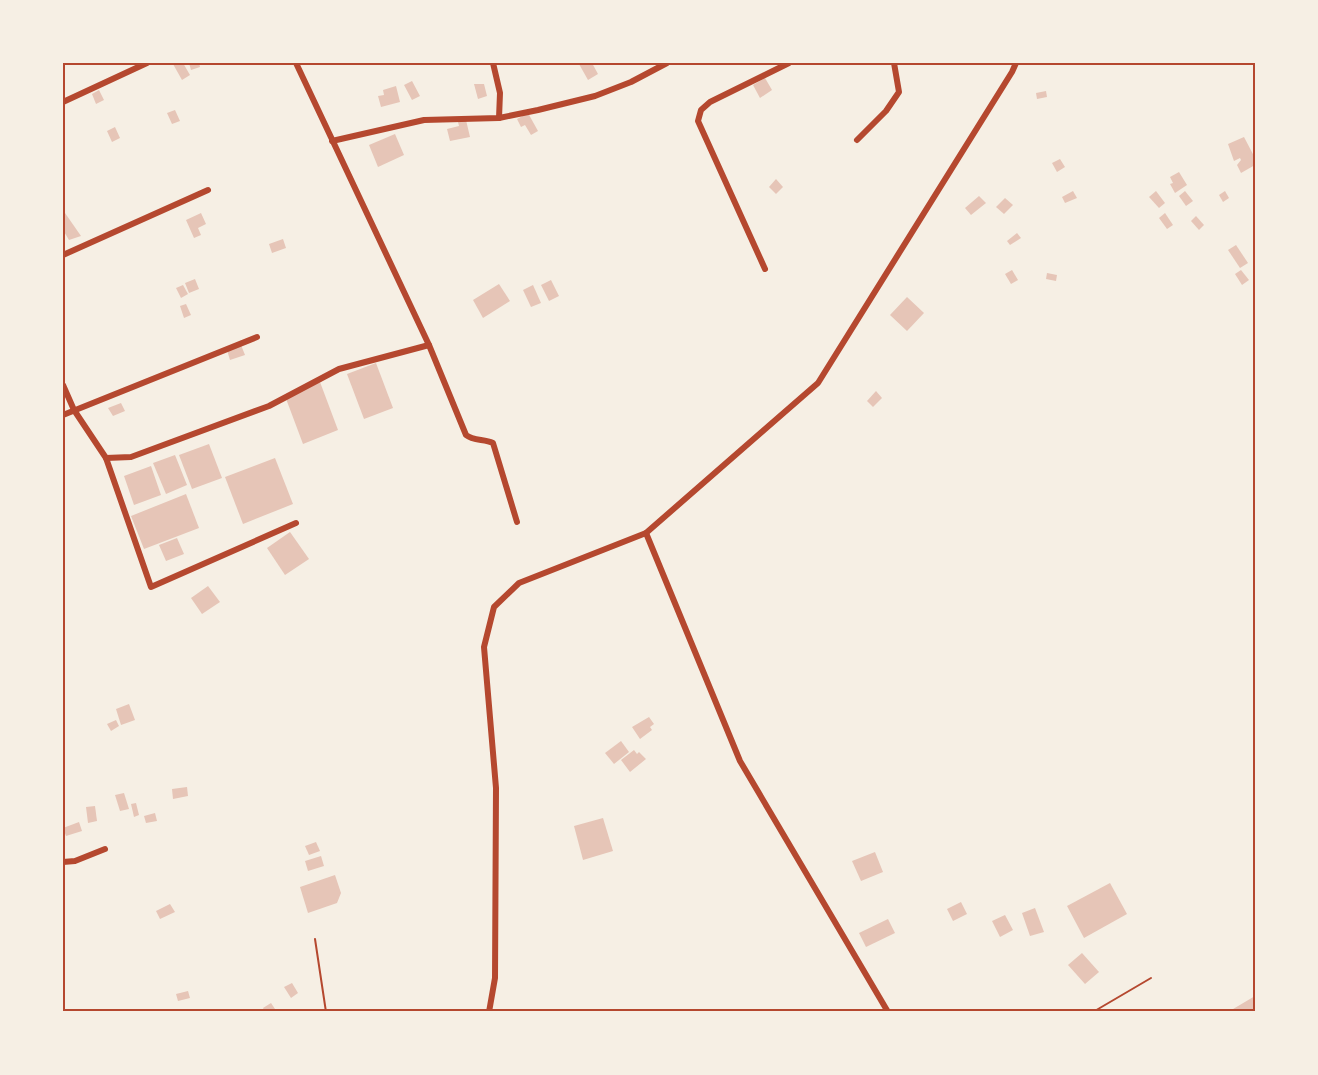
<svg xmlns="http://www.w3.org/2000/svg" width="1318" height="1075" font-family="'Libre Baskerville',serif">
<rect width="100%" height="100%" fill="#f6efe4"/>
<g fill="#e6c5b7">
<polygon points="175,63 183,63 190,75 182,80 173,64"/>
<polygon points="189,63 199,63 200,67 191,70"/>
<polygon points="581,63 592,63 598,74 588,80 579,64"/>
<polygon points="765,78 772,90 760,98 753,85"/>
<polygon points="412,81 420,96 412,100 404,85"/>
<polygon points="474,84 484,84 487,96 478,99"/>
<polygon points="396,86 400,102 381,107 378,96 384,95 383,90"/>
<polygon points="99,90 104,100 96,104 92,94"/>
<polygon points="1046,91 1047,97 1037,99 1036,93"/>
<polygon points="175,110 180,121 172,124 167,113"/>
<polygon points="528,113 538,131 531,135 525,125 521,127 517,119"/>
<polygon points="466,120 470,137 450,141 447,129 459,126 458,122"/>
<polygon points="115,127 120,138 112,142 107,131"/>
<polygon points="395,134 404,155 378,167 369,145"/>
<polygon points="1244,137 1255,158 1255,165 1241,173 1237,165 1241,160 1240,158 1234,161 1228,144"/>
<polygon points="1060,159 1065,167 1057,172 1052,163"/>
<polygon points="1179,172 1187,185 1175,193 1170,184 1173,183 1170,177"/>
<polygon points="776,179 783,187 776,194 769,187"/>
<polygon points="1073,191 1077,198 1065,203 1062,197"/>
<polygon points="1156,191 1165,203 1159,208 1149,197"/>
<polygon points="1185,191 1193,201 1186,206 1179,196"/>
<polygon points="1225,191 1229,198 1223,202 1219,195"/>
<polygon points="979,196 986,203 971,215 965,208"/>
<polygon points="1005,198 1013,205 1004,214 996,207"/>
<polygon points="65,213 81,236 69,240 63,230 63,214"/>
<polygon points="201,213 206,224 198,228 201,235 194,238 186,220"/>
<polygon points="1165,213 1173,225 1167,229 1159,218"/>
<polygon points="1196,216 1204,225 1199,230 1191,221"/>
<polygon points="1017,233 1021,238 1010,245 1007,241"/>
<polygon points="283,239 286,248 272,253 269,244"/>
<polygon points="1236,245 1248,263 1240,268 1228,250"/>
<polygon points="1012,270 1018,280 1011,284 1005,274"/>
<polygon points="1241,270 1249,280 1242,285 1235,274"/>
<polygon points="1047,273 1057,275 1056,281 1046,279"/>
<polygon points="195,279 199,289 189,293 185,283"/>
<polygon points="551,280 559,296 549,301 541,285"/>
<polygon points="499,284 510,301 483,318 473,300"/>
<polygon points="183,285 188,294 181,298 176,288"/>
<polygon points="533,285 541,303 531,307 523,290"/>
<polygon points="907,297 924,313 907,331 890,315"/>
<polygon points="186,304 191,315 184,318 180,306"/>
<polygon points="241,345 245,355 230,360 227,350"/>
<polygon points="376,363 393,408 364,419 347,374"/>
<polygon points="320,382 338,430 303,444 285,396"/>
<polygon points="876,391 882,398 873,407 867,401"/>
<polygon points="121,403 125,411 113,416 108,408"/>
<polygon points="209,444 222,478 192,489 179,455"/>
<polygon points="175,455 187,485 166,494 153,463"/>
<polygon points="275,458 293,504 243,524 225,477"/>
<polygon points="151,466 161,495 134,505 124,476"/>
<polygon points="186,494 199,528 144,549 131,516"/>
<polygon points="290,532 309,559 285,575 267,548"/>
<polygon points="177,538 184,554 166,561 159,545"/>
<polygon points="208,586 220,602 202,614 191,598"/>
<polygon points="129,704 135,720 121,725 116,709"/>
<polygon points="649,717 654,724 650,727 652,730 640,739 632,727"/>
<polygon points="116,720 119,726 111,731 107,724"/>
<polygon points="621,741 629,752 614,764 605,753"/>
<polygon points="634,750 637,754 639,752 646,759 630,772 621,760"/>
<polygon points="187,787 188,796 173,799 172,789"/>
<polygon points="124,793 129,809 120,811 115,795"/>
<polygon points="136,803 139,815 134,817 131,804"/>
<polygon points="95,806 97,821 88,823 86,807"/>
<polygon points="155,813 157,821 146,823 144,816"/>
<polygon points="603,818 613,851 583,860 574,826"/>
<polygon points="79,822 82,831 66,836 63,828"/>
<polygon points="316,842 320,851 309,855 305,846"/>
<polygon points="875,852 883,872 861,881 852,861"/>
<polygon points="321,856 324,866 308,871 305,861"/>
<polygon points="335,875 341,893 337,903 308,913 300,887"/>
<polygon points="1110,883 1127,914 1084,938 1067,906"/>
<polygon points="961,902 967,914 953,921 947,909"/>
<polygon points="170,904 175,912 160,919 156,911"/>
<polygon points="1035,908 1044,932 1030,936 1022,913"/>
<polygon points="1005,915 1013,930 1000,937 992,921"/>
<polygon points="888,919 895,933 866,947 859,933"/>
<polygon points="1082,953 1099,972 1085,984 1068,965"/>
<polygon points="292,983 298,993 291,998 284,987"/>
<polygon points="188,991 190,998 178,1001 176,994"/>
<polygon points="1255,996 1253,1012 1228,1012"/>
<polygon points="271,1003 275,1009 265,1012 263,1008"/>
</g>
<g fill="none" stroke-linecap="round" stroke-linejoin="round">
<g stroke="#b5482f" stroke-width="2">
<polyline points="315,939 326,1012"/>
<polyline points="1093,1012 1151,978"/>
</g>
<g stroke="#b5482f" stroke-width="6">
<path d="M296 63 429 345 466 435C473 441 484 439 493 443L517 522"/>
<polyline points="493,63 500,93 499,118"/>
<polyline points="63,102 147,63"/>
<polyline points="857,140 886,111 899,92 894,63"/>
<polyline points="332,141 424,120 499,118 538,110 595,96 631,82 667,63"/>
<polyline points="63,255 208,190"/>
<polyline points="765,269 698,121 701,110 710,102 789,63"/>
<polyline points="63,385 74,410 106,458 151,587 296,523"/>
<polyline points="63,415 257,337"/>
<polyline points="106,458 131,457 269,406 339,369 429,345"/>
<polyline points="646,533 740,761 888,1012"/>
<polyline points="63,862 75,861 105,849"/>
<polyline points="489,1012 495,978 496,788 484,647 494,607 519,583 646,533 818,383 1012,72 1016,63"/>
</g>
</g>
<rect width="1318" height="1075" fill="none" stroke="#f6efe4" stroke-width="129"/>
<rect x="64" y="64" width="1190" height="946" fill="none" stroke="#b5482f" stroke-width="2"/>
</svg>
